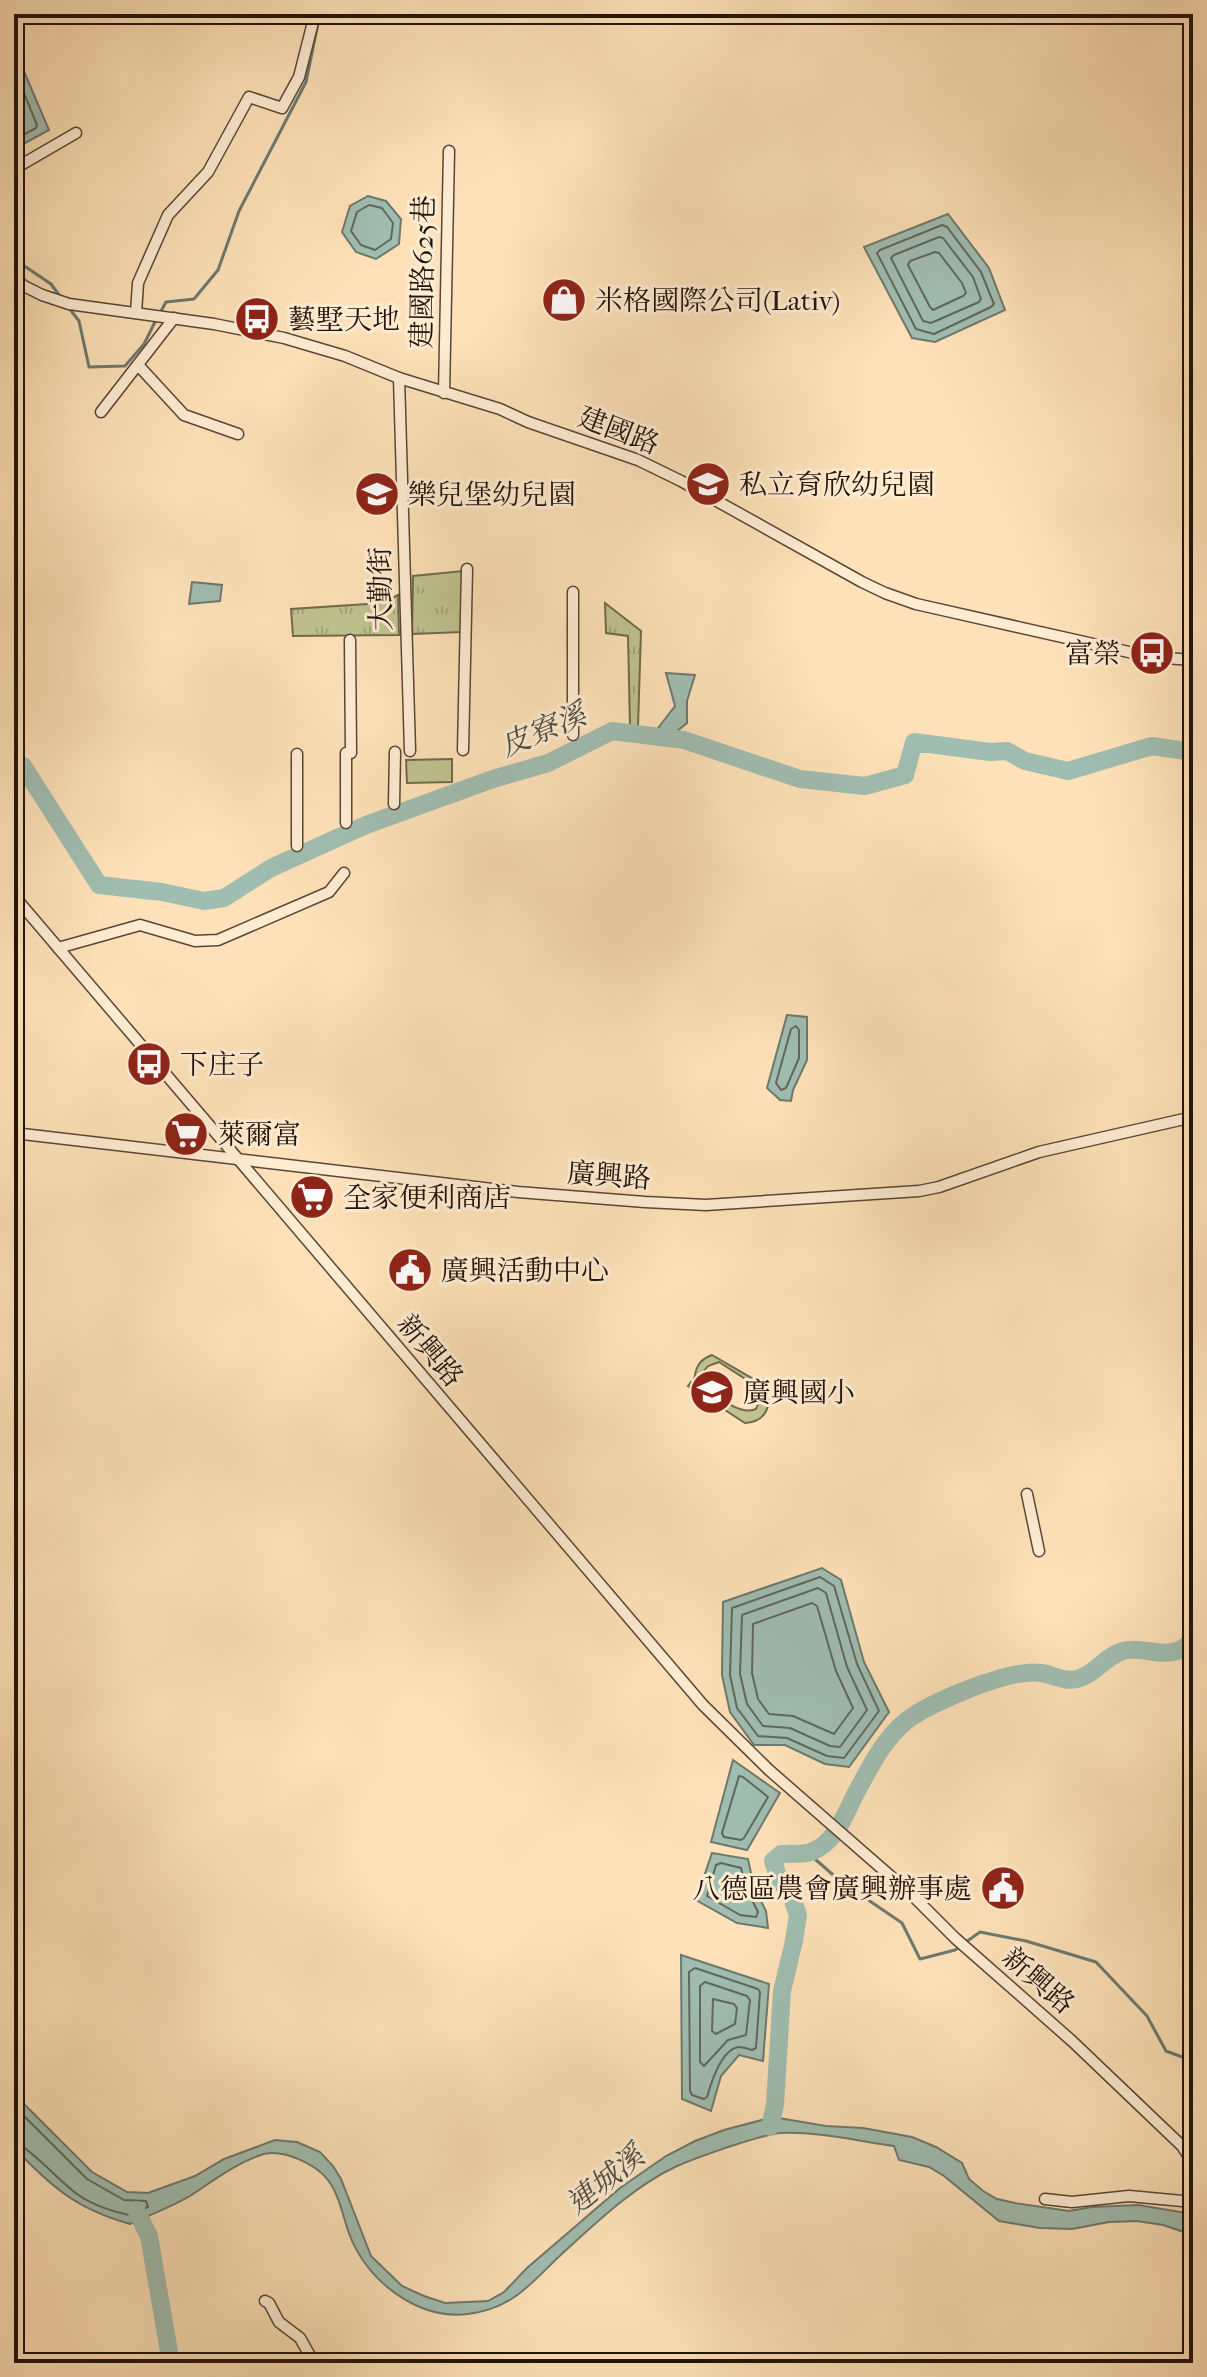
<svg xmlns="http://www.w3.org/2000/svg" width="1207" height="2377" font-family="'IM FELL French Canon','Noto Serif TC',serif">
<defs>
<pattern id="grass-tufts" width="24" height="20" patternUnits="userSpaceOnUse" patternTransform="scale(2)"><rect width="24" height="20" fill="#bfc390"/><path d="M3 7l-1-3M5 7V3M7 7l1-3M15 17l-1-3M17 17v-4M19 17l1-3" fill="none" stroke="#a4a67b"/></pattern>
</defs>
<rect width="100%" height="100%" fill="#fee1b8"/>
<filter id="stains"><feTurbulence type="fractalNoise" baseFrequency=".0025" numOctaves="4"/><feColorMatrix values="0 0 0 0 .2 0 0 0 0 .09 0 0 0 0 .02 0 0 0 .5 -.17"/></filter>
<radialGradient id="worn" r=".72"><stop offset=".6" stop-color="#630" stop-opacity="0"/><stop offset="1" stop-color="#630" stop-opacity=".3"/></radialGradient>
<g fill="url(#grass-tufts)" stroke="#706a4e" stroke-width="2">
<polygon points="463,571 462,632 412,634 413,576"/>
<polygon points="398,595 399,635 293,636 291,609 383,603"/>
<polygon points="605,603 641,631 638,726 630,726 628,636 606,633"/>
</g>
<g fill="#bfc390" stroke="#706a4e" stroke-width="2" fill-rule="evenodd">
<polygon points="452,759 452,782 407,783 406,760"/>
<path d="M712 1355 767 1387C772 1406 766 1422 745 1423L688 1386 691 1382 694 1383C695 1369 698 1360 712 1355ZM719 1362 756 1386 760 1399 756 1409C738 1416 719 1396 704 1386V1371L708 1366Z"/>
</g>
<g fill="#a0bdb1" stroke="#6d796f" stroke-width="2">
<polygon points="14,48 49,130 14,149"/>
<polygon points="368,196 386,201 401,219 399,244 376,259 356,252 342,232 350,206"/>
<polygon points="948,214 989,268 1005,310 935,342 912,338 864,247"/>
<polygon points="192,582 222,585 220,601 189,604"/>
<polygon points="666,673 695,675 687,701 687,723 676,732 658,728 675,706"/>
<polygon points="787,1015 807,1017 807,1060 793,1090 791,1101 780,1100 767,1088"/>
<polygon points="822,1568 841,1580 864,1662 889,1712 849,1767 825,1764 785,1745 754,1745 730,1712 722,1675 723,1602"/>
<polygon points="733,1760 780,1793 747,1850 711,1842"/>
<polygon points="712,1853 748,1859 754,1887 766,1911 768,1928 737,1923 696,1900"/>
<polygon points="681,1955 769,1984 763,2061 739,2055 721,2076 711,2111 682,2099"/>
<path d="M14 2094 92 2172 127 2192 148 2193 195 2176 224 2159 275 2140 297 2142 320 2152 333 2166 341 2179 371 2256 402 2286 424 2296 445 2303 488 2301 504 2292 527 2268 620 2188 666 2156 695 2141 724 2130 773 2117 826 2126 863 2128 912 2137 936 2147 962 2163 969 2179 983 2191 997 2199 1015 2203 1069 2211 1092 2207 1138 2205 1193 2214V2235L1163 2225 1137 2221 1109 2222 1072 2229 1040 2228 999 2221 944 2176 929 2167 899 2160 894 2146C857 2141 818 2131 780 2133 763 2135 744 2142 728 2147 711 2153 693 2159 677 2166 636 2185 599 2220 566 2250 533 2280 516 2308 468 2314 417 2320 368 2281 350 2236 343 2218 340 2196 328 2180 316 2164 283 2149 264 2154 237 2162 213 2181 190 2196 171 2207 150 2215 130 2224 74 2208 54 2188 14 2148Z"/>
</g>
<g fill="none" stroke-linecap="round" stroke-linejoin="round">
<g stroke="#60685e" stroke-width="2">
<polyline points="14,69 37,125 36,128 14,140"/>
<polygon points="369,205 382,208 393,223 391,239 375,250 361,245 351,231 357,212"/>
<polygon points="942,225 947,227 981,272 994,304 991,307 934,334 916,329 877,253 880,250"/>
<polygon points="939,237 943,238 973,277 981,299 979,302 931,323 923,321 891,258 894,255"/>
<polygon points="935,252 939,253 962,283 966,293 963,296 933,310 930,307 908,265 910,261"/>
<polygon points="796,1026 799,1030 799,1058 786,1088 781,1090 776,1083 791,1029"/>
<polygon points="820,1577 834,1586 857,1664 879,1711 844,1758 827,1756 787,1738 758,1736 737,1708 730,1675 732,1608"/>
<polygon points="818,1588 826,1593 847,1667 867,1710 840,1747 830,1746 790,1728 763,1726 747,1704 740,1674 742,1615"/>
<polygon points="812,1603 817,1606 836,1671 853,1708 834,1734 793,1716 769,1714 758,1699 752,1673 753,1624"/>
<polygon points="739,1776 743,1777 768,1797 744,1838 741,1840 724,1837 722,1833"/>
<polygon points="721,1863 741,1868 747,1890 758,1912 756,1917 740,1915 707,1896 716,1865"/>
<path d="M695 1968 758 1989 760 1992 756 2048 752 2050C749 2049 741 2047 738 2047 721 2050 711 2083 707 2097L704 2099 692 2095 690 2091 689 1972Z"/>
<polygon points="705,1982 747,1996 750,2000 746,2035 728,2040 704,2066 700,2062 700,1986"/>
<polygon points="713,1999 734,2004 737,2008 735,2024 716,2034 712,2031"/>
<path d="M14 2106 87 2179 124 2200 146 2201 148 2207 129 2215C111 2211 92 2205 77 2194 62 2184 27 2144 14 2143"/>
</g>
<g stroke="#6d796f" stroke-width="3">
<polyline points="14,259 51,284 62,299"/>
<polyline points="69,308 79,321 89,367 125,366 144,344 156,320"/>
<polyline points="160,313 166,302 194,299 218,270 239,211 306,82 320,14"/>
<polyline points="808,1853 839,1880 902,1923 920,1959 955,1950 960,1947"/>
<polyline points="966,1942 980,1932 1026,1941 1096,1962 1147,2016 1166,2051 1193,2061"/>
</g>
<g stroke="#a0bdb1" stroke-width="18">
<polyline points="14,767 23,766 99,885 162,892 204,901 224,898 271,868 366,825 493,779 548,763 612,731 684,740 800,779 865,786 905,775 914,742 990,752 1007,751 1025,761 1068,771 1152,746 1193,752"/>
<path d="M770 2127 775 2105 782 1991 794 1941 798 1915 792 1898 779 1879 773 1861 781 1854C790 1853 802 1855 811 1852 837 1842 845 1813 857 1791 870 1767 884 1739 906 1721 931 1702 1010 1668 1041 1673 1054 1675 1063 1682 1077 1679 1095 1675 1105 1656 1123 1651 1140 1646 1160 1657 1177 1651 1183 1649 1188 1644 1193 1642"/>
<polyline points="136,2210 149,2236 171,2363"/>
</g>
<g stroke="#584637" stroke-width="13">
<g id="minor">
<polyline points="14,169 76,133"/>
<polyline points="14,277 24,286 42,295 69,304 214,324 284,338 345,356 399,378 500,409 528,422 638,460 681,481 862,582 885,593 916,604 1151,657 1193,660"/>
<polyline points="136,313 138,283 168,215 208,172 249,97 282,108 299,77 315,14"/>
<polyline points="138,365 184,415 238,434"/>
<polyline points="399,378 410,751"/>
<polyline points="444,393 449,151"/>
<polyline points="101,412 174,318"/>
<polyline points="350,640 351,753"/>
<polyline points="573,735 573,592"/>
<polyline points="463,750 467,569"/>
<polyline points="346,753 346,823"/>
<polyline points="297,754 297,846"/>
<polyline points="394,804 395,752"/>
<polyline points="14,896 703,1705 769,1770 911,1894 955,1938 1072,2041 1182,2146 1193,2163"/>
<polyline points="58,948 140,925 195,941 218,940 329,892 344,873"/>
<polyline points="14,1133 518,1192 645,1202 706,1205 919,1191 939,1187 1039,1152 1193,1117"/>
<polyline points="1027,1494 1039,1551"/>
<polyline points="1045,2199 1072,2202 1129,2196 1193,2202"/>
<polyline points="265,2301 269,2303 279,2322 300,2338 314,2363"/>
</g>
</g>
<use href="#minor" stroke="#feecd1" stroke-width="10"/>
</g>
<defs>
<g id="shop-disc" transform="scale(2.3)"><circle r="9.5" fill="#8f2418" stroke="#feecd1"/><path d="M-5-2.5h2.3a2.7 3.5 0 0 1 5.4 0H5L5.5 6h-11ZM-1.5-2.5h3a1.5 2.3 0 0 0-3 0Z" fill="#fff"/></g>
<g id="bus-disc" transform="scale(2.3)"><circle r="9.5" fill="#8f2418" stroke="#feecd1"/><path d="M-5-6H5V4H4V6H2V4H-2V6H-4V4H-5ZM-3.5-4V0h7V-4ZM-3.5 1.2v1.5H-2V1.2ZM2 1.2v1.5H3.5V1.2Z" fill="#fff"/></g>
<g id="school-disc" transform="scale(2.3)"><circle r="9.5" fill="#8f2418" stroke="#feecd1"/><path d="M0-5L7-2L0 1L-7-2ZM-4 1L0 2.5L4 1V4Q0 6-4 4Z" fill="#fff"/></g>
<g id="supermarket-disc" transform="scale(2.3)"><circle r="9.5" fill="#8f2418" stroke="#feecd1"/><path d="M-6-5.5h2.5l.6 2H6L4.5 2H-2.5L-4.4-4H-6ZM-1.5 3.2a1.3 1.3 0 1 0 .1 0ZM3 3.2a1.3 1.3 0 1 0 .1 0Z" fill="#fff"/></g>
<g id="civic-disc" transform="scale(2.3)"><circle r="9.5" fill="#8f2418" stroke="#feecd1"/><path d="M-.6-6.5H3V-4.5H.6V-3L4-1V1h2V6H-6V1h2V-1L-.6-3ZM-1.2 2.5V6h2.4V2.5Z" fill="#fff"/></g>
</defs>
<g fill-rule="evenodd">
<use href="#shop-disc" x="564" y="300"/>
<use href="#bus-disc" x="257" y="319"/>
<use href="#school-disc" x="708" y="484"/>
<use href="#school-disc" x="377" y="494"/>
<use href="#bus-disc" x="1152" y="653"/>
<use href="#bus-disc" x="149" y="1064"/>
<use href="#supermarket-disc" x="186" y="1134"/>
<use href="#supermarket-disc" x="312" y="1197"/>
<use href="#civic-disc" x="410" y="1270"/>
<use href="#school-disc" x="712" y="1392"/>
<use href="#civic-disc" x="1003" y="1888"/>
</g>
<g text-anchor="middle" stroke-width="6" stroke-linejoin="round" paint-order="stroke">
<g font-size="28" fill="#21120c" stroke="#feecd1">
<text transform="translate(422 272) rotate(-89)" y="10">建國路625巷</text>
<text transform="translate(619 430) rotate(21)" y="10">建國路</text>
<text transform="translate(380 589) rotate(-91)" y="10">大勤街</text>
<text transform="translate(609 1175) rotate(4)" y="10">廣興路</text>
<text transform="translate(431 1350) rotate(50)" y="10">新興路</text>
<text transform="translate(1039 1980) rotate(41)" y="10">新興路</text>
</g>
<g font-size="28" fill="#21120c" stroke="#feecd1" text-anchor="start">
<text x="595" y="310">米格國際公司(Lativ)</text>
<text x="288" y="329">藝墅天地</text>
<text x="739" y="494">私立育欣幼兒園</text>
<text x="408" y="504">樂兒堡幼兒園</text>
<text x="1121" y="663" text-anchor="end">富榮</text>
<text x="180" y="1074">下庄子</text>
<text x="217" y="1144">萊爾富</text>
<text x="343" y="1207">全家便利商店</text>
<text x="441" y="1280">廣興活動中心</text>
<text x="743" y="1402">廣興國小</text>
<text x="972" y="1898" text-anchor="end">八德區農會廣興辦事處</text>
</g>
<g font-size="30" font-style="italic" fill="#4d4e46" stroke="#feecd1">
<text transform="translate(543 730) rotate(-23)" y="10">皮寮溪</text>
<text transform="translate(605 2180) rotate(-39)" y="10">連城溪</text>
</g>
</g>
<rect width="1207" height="2377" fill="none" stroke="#fee1b8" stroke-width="48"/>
<rect x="16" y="16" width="1175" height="2345" fill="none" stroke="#21120c" stroke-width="4"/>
<rect x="24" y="24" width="1159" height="2329" fill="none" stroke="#21120c" stroke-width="2"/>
<rect width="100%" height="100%" filter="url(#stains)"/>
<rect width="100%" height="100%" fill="url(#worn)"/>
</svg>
